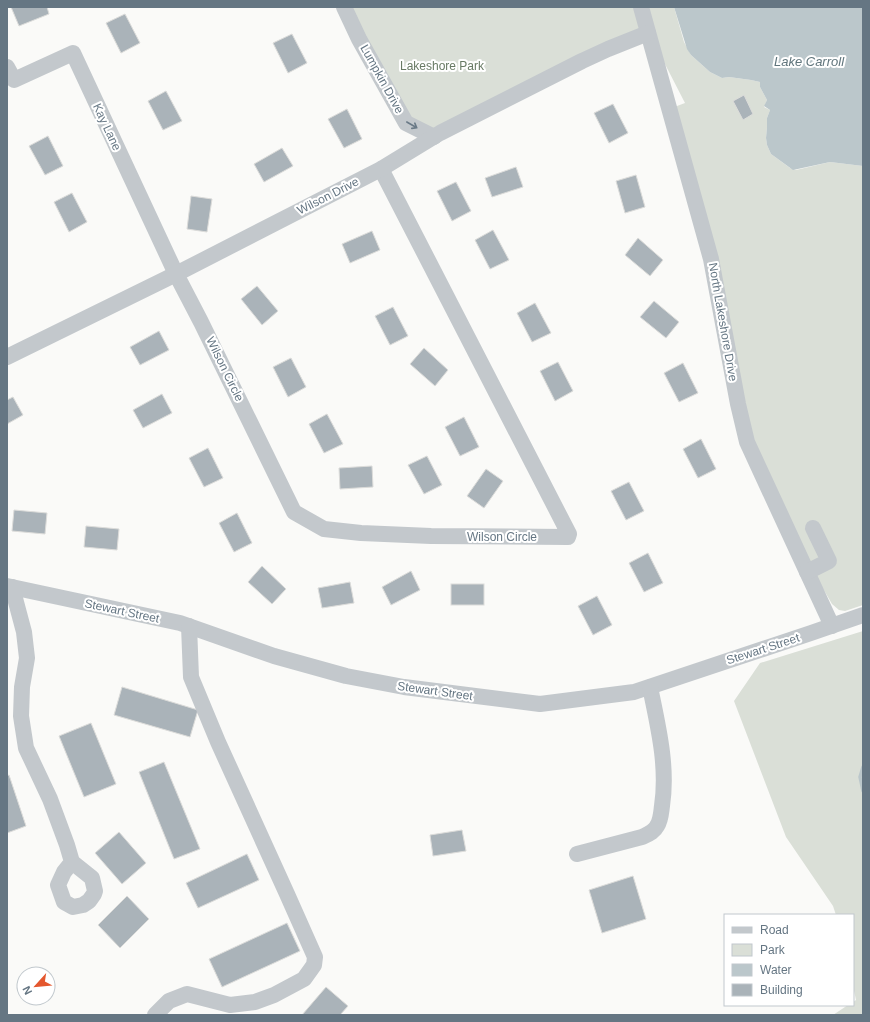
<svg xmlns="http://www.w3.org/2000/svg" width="870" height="1022" font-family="Arial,sans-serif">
<rect width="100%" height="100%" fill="#fafaf8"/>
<g fill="#dadfd7">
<polygon points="344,7 674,7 684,42 691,55 710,72 722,78 729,77 751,80 760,82 760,87 767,100 764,107 770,110 767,118 767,127 766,138 767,145 771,154 790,168 796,170 830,162 863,166 863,605 845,611 839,610 832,604 777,509 762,473 669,109 685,103 649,33 434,137 406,123"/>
<polygon points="863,631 863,1015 833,1015 848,1005 853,1005 853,1002 856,1000 853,986 853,915 836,915 833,906 786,837 734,701 760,663"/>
</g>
<polygon fill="#bbc7cb" points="674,7 863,7 863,166 830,162 793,170 771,154 767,145 766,138 767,127 767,118 770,110 764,106 767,100 760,87 760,82 751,80 729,77 722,78 710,72 691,55 687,49"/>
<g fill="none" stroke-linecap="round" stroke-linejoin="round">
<polyline stroke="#bbc7cb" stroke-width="3.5" points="863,767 860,777 863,791"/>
</g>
<g fill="#aab3b9" stroke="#dcdcda">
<polygon points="11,7 47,7 49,14 19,26"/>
<polygon points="125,14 140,43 121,53 106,23"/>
<polygon points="292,34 307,63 288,73 273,43"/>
<polygon points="166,91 182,121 163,130 148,101"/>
<polygon points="744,95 753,114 743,120 733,101"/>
<polygon points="613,104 628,133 609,143 594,113"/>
<polygon points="347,109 362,139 344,148 328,119"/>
<polygon points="48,136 63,166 45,175 29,146"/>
<polygon points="282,148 293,166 264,182 254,164"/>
<polygon points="516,167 523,187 492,197 485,178"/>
<polygon points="636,175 645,207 625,213 616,181"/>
<polygon points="456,182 471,211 452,221 437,191"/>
<polygon points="72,193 87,222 69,232 54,202"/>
<polygon points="191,196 212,199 207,232 187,229"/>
<polygon points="493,230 509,260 490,269 475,240"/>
<polygon points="372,231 380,250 350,263 342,244"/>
<polygon points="638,238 663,260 650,276 625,255"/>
<polygon points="257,286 278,311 262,325 241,299"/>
<polygon points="654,301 679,322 666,338 640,317"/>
<polygon points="535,303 551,333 532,342 517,313"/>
<polygon points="393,307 408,336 390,345 375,316"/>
<polygon points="159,331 169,350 140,365 130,347"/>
<polygon points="424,348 448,370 435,386 410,364"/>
<polygon points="291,358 306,387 288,397 273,367"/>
<polygon points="558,362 573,391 555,401 540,371"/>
<polygon points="683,363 698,393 679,402 664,373"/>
<polygon points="162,394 172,413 143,428 133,410"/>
<polygon points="13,397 23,415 7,424 7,400"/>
<polygon points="327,414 343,444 324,453 309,424"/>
<polygon points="464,417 479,447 460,456 445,427"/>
<polygon points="701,439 716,469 698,478 683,449"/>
<polygon points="208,448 223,478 204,487 189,458"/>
<polygon points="427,456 442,485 424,494 408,465"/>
<polygon points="372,466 373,487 340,489 339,468"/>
<polygon points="486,469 503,481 484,508 467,496"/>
<polygon points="629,482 644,511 626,520 611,491"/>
<polygon points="14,510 47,513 45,534 12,531"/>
<polygon points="237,513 252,543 234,552 219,523"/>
<polygon points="86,526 119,529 117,550 84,547"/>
<polygon points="648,553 663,583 644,592 629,563"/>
<polygon points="262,566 286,589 272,604 248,582"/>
<polygon points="411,571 420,590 391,605 382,587"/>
<polygon points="350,582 354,603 322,608 318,588"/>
<rect x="451" y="584" width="33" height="21"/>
<polygon points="597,596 612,625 593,635 578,606"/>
<polygon points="122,687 198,710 190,737 114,715"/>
<polygon points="91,723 116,784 84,797 59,736"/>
<polygon points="164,762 200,849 174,859 139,772"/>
<polygon points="9,775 26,826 7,833 7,776"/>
<polygon points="462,830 466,851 433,856 430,835"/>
<polygon points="119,832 146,863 122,884 95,853"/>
<polygon points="247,854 259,880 198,908 186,883"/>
<polygon points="633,876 646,919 602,933 589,890"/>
<polygon points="127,896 149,919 120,948 98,925"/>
<polygon points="287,923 300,951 222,987 209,959"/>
<polygon points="326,987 348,1006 340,1015 302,1015"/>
</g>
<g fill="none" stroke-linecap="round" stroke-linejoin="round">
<g stroke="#c3c8cc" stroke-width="16">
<polyline points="344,7 359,39 406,123 434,137"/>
<polyline points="641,7 711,259 738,404 747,442 832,626"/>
<polyline points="7,67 14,80 73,53 176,274 201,322 294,512 324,529 361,533 431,536 568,537 569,534 381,169"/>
<polyline points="7,357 176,274 381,169 440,133 582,61 608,49 648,33"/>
<polyline points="807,572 829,561 813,528"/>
<polyline points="7,586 180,623 274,656 346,676 404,687 540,704 634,692 811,633 863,615"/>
<polyline points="12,587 24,632 27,658 22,687 21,716 26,748 50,799 67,845 72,862 64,872 58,885 64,902 73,907 83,905 89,901 94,894 95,891 92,878 72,862"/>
<path d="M577 854 642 837C648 834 654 832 657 826 661 820 661 813 662 806 668 766 658 726 650 687"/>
<polyline points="155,1015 169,1001 187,994 230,1005 255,1002 274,995 304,979 314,965 315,957 287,894 218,742 191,677 189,626"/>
</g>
</g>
<defs><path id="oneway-shaft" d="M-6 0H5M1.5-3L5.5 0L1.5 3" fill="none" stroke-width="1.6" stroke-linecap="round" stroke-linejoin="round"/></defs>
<use stroke="#6a7a87" href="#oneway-shaft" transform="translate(412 125) rotate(30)"/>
<g text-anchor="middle" stroke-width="4" stroke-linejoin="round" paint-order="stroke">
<g font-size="12" fill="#687a64" stroke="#fff">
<text x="442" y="70">Lakeshore Park</text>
</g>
<g font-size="12" fill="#657683" stroke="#fff">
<text transform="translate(382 79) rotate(61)" y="4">Lumpkin Drive</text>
<text transform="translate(107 127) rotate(65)" y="4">Kay Lane</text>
<text transform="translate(328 196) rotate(-27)" y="4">Wilson Drive</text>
<text transform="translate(723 322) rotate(80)" y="4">North Lakeshore Drive</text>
<text transform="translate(225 369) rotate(64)" y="4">Wilson Circle</text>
<text x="502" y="541">Wilson Circle</text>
<text transform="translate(122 611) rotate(12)" y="4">Stewart Street</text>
<text transform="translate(763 649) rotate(-18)" y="4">Stewart Street</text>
<text transform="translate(435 691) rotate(8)" y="4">Stewart Street</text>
</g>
<g font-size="13" font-style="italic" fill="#60757c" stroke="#fff">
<text x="809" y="66">Lake Carroll</text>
</g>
</g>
<rect width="870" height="1022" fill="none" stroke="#657683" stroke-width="16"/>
<rect x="724" y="914" width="130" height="92" fill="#ffffff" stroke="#c1c8cd"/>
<rect x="732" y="927" width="20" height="6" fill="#c3c8cc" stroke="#c1c8cd"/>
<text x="760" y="934" font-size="12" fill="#657683">Road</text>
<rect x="732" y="944" width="20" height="12" fill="#dadfd7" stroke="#c1c8cd"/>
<text x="760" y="954" font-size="12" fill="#657683">Park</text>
<rect x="732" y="964" width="20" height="12" fill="#bbc7cb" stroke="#c1c8cd"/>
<text x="760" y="974" font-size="12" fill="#657683">Water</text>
<rect x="732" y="984" width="20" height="12" fill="#aab3b9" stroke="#c1c8cd"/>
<text x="760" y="994" font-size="12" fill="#657683">Building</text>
<g transform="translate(36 986) rotate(243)"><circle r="19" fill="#ffffff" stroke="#c1c8cd"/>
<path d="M0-3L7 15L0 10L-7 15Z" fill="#e4572e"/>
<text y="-6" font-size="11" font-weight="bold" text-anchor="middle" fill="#657683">N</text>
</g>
</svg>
